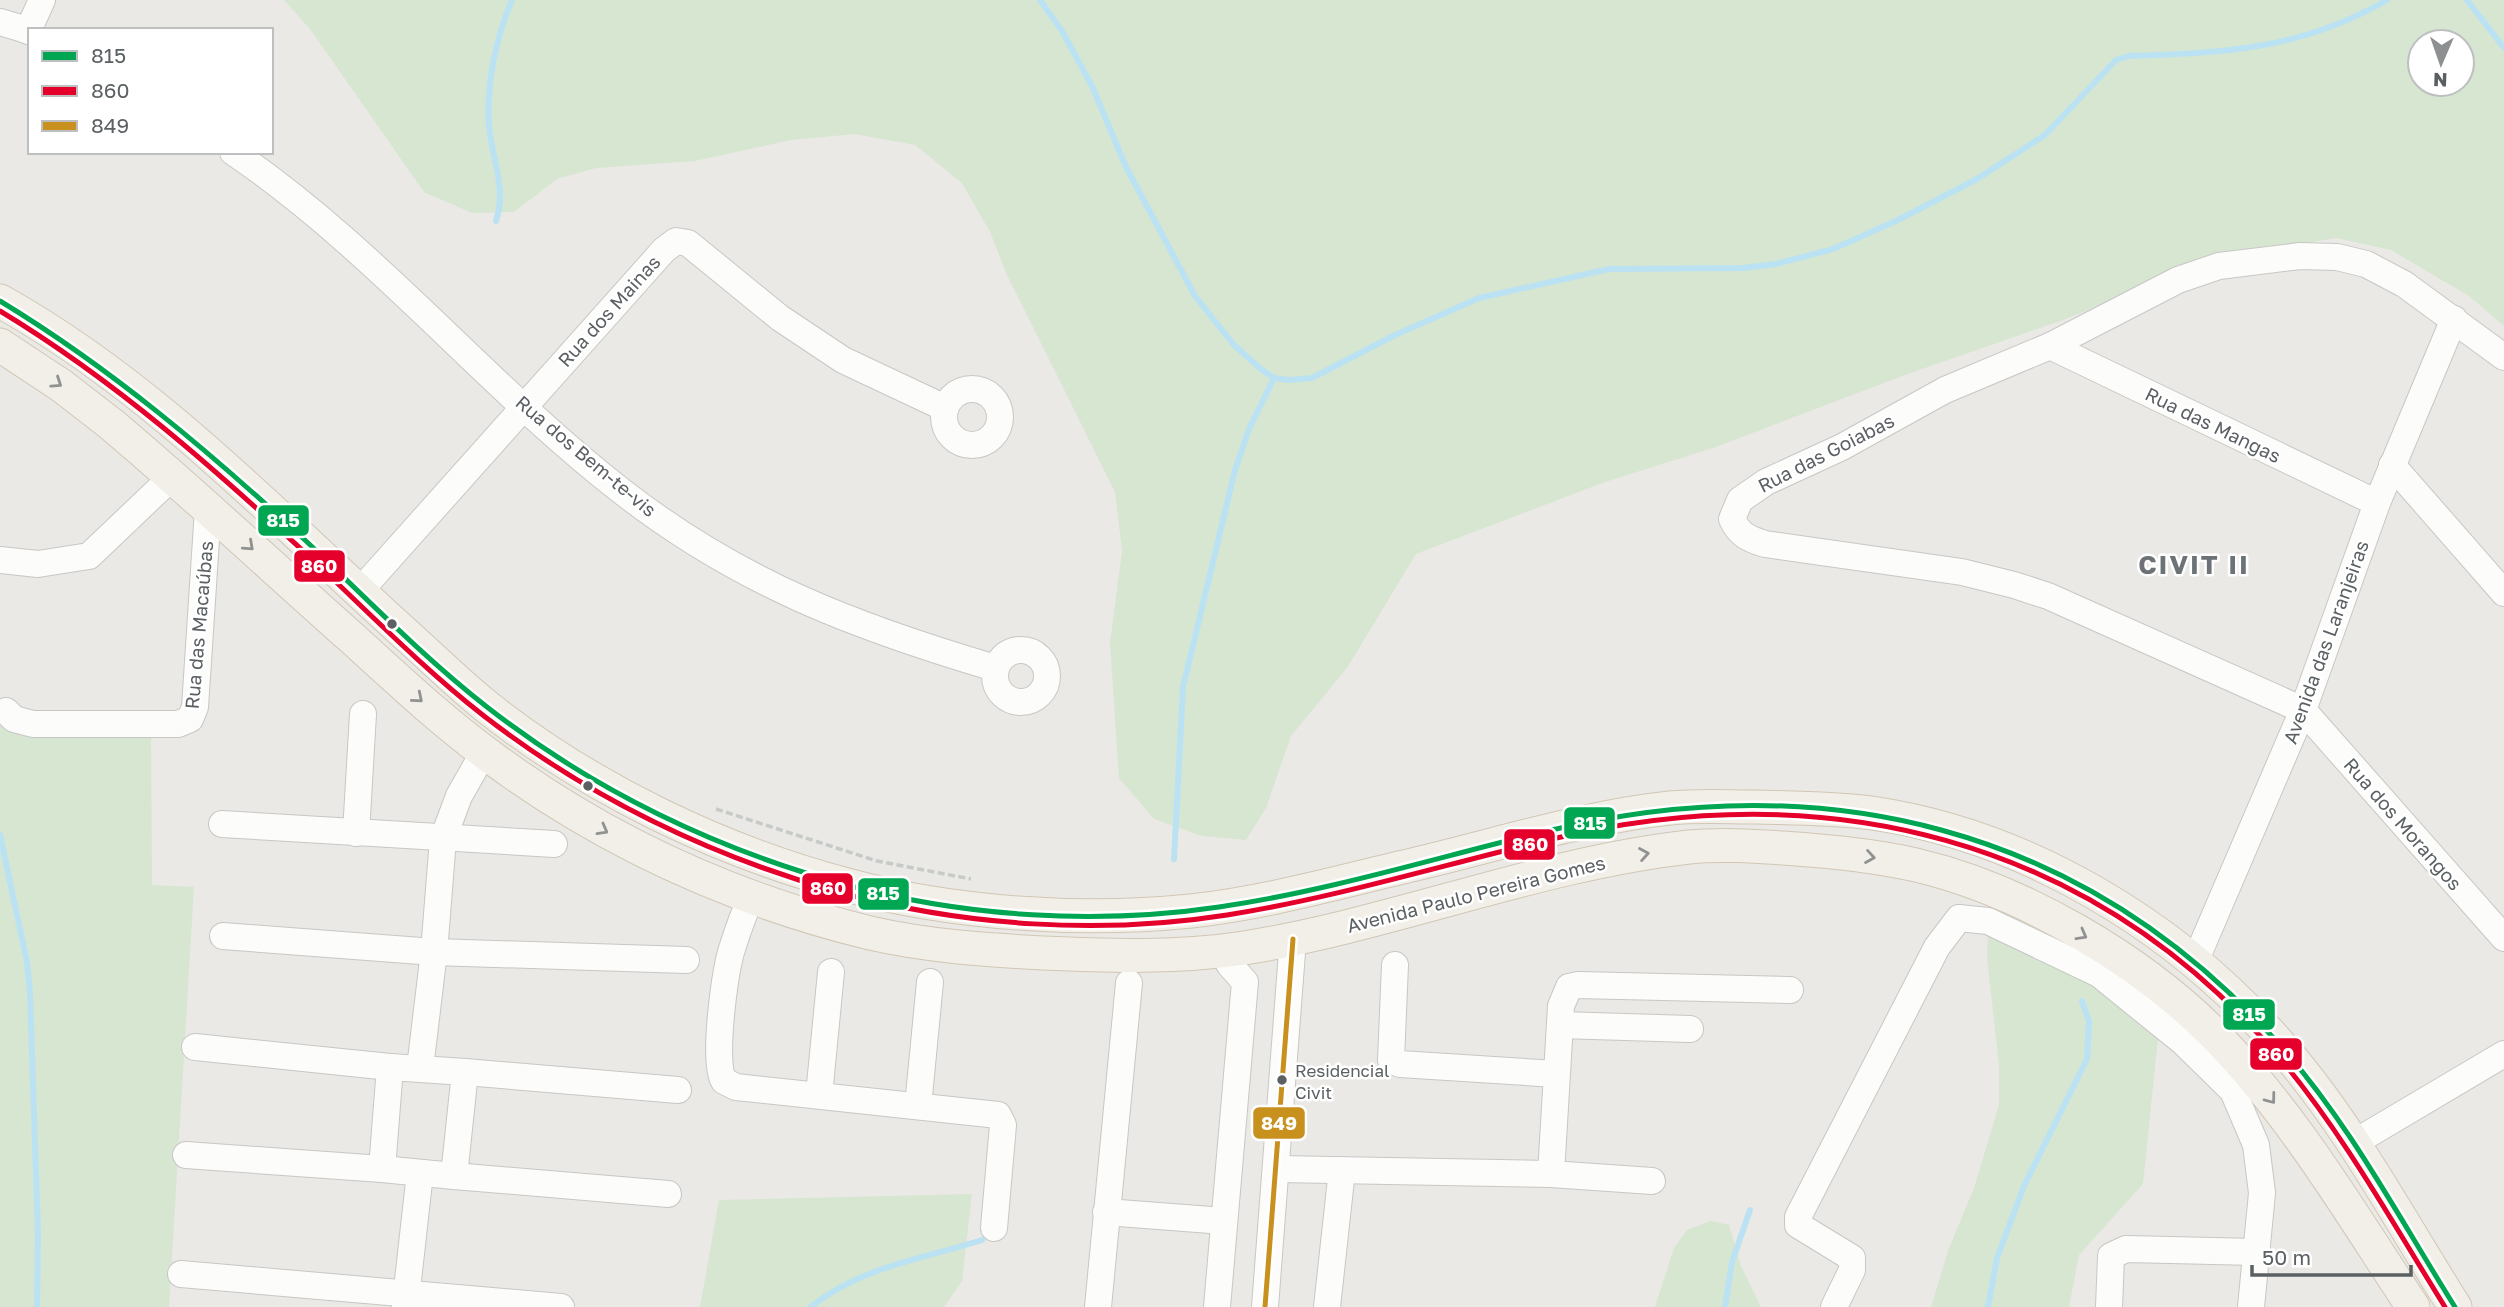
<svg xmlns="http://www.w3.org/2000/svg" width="2504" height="1307" font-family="'Golos Text',sans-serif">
<rect width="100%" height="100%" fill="#ebe9e5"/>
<g fill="#d6e6d1" fill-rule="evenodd">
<path d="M284 0H2504V326L2469 296 2391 250 2336 238 2220 258 2063 320 1905 375 1713 448 1605 482 1416 554 1347 668 1291 736 1266 808 1246 840 1202 836 1154 819 1119 778 1110 643 1122 551 1115 492 1007 275 990 232 962 183 915 145 855 134 791 140 695 161 596 168 557 179 514 212 472 213 424 192 310 29ZM2420 42H2462V84H2420Z"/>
<polygon points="0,723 151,734 152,885 194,887 169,1307 0,1307"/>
<polygon points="1988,927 2160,1019 2143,1184 2079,1255 2069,1307 1931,1307 1949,1248 1974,1188 1999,1105 1999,1065 1987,958"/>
<polygon points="972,1194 962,1281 944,1307 700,1307 719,1200"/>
<polygon points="1711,1221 1729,1225 1741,1266 1761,1307 1655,1307 1674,1248 1687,1230"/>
</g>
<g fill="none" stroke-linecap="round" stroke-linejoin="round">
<g stroke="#bbe2f3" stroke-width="6">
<path d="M1040 0 1062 31 1092 86 1126 167 1195 296 1234 345 1262 370 1274 378 1290 380 1312 378 1393 336 1479 298 1609 269 1743 268 1776 264 1833 249 1896 221 1977 179 2045 135 2116 60 2129 56C2224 53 2303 49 2387 0"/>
<polyline points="2467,0 2504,48"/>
<path d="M496 221C507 188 492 159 489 126 486 85 496 37 512 0"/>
<polyline points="0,835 27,962 30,993 38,1234 37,1307"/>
<polyline points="1174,859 1183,687 1235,470 1249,429 1274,378"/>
<path d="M811 1307C860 1267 923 1259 982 1240"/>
<polyline points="1725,1307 1732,1262 1750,1210"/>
<polyline points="1988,1307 1997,1258 2024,1186 2087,1059 2089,1021 2082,1001"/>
</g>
<g stroke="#c7c7c6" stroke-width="28">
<g id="minor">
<polyline points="0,22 30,31"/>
<polyline points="28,31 42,0"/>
<path d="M233 152C377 250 487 387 624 493 740 583 856 627 995 668"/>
<polyline points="2050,346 2377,503"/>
<path d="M2504 357 2404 284 2366 264 2337 257 2300 256 2219 266 2178 280 2050 346 1945 390 1842 447 1766 482 1740 500 1732 519C1739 535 1749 539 1765 544L1962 572 2014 585 2048 596 2303 710 2504 938"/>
<circle cx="972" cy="417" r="28"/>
<polyline points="2392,465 2504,593"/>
<polyline points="0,560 38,564 89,556 172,477"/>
<polyline points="359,592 664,250 676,241 688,243 780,318 843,360 945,408"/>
<circle cx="1021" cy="676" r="26"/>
<polyline points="6,711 14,719 33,724 178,724 190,719 195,707 208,509"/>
<polyline points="222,824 554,844"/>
<polyline points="356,833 363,714"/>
<path d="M752 896C743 914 737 933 731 952 725 974 712 1063 724 1081L736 1087 998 1115 1003 1125 994 1228"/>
<polyline points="223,936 434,952 686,960"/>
<polyline points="2194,964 2303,710 2377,503 2454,319"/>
<polyline points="1395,965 1391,1060 1400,1064 1556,1074"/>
<polyline points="1560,1025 1690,1029"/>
<polyline points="195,1047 390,1067"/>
<polygon points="390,1067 465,1072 454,1176 382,1169"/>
<polyline points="420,1068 434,952 443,839 459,796 484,752"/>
<polyline points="465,1072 678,1090"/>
<polyline points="819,1095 831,972"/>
<polyline points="918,1106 930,982"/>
<polyline points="2352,1144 2504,1054"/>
<polyline points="186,1155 382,1169"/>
<polyline points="1278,1169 1551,1174 1652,1181"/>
<polyline points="1551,1174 1561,1006 1569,987 1578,985 1790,990"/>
<polyline points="454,1176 668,1194"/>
<polyline points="1106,1212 1224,1221"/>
<polyline points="181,1274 561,1307"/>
<polyline points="405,1307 420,1173"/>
<polyline points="1098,1307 1129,983"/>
<polyline points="1217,1307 1245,982 1229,964 1227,950"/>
<polyline points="1265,1307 1293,939"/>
<polyline points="1327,1307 1342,1170"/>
<polyline points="1834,1307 1852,1270 1852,1258 1798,1225 1798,1217 1937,947 1959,918 1988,921 2099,974 2183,1042 2233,1091 2256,1145 2262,1193 2251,1307"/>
<polyline points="2109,1307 2111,1256 2126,1249 2257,1252"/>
</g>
</g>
<g stroke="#d1c6b5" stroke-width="35">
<g id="major">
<path d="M0 301C151 385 274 515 401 630 429 655 457 683 487 707 591 789 719 851 847 885 953 914 1081 922 1191 911 1266 903 1342 881 1416 864 1500 844 1585 817 1670 808 1699 805 1728 807 1757 807 1795 808 1834 808 1872 813 2027 836 2176 926 2279 1044 2348 1122 2399 1219 2455 1307"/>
<path d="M0 345 62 386 111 424C193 493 272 567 352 638 398 680 444 723 495 760 607 842 735 900 870 933 927 946 985 950 1043 953 1110 956 1178 958 1244 948 1394 924 1538 864 1689 847 1720 844 1752 846 1783 848 1828 851 1872 855 1916 865 2022 890 2140 959 2216 1036 2294 1116 2352 1215 2413 1307"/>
</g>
</g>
<polyline stroke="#c6cac8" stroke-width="3.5" stroke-dasharray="7 3.5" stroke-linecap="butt" points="716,809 877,861 971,879"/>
<use href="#minor" stroke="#fcfcfb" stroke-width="26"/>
<use href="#major" stroke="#f2efe8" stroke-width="33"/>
<g stroke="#fff" stroke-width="10">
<path id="bus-1" d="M0 301C112 369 210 452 306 541 365 597 423 657 487 707 593 790 717 850 847 885 966 917 1097 925 1219 907 1329 891 1435 858 1543 832 1822 764 2083 825 2278 1043 2349 1122 2399 1218 2455 1307"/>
</g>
<g stroke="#fff" stroke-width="10">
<path id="bus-2" d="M0 311C116 381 215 469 314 561 369 613 424 669 484 716 590 798 713 857 842 893 965 926 1101 935 1227 915 1335 898 1442 865 1548 840 1824 773 2089 836 2278 1056 2343 1133 2392 1222 2445 1307"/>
</g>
<g stroke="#fff" stroke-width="10">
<polyline id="bus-3" points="1265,1307 1293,939"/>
</g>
<use href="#bus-1" stroke="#00a651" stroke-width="5"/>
<use href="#bus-2" stroke="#e4002b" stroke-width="5"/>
<use href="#bus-3" stroke="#c8911e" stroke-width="5"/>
</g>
<defs><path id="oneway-chevron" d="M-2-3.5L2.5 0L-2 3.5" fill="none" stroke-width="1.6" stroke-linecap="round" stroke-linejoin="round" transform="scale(1.75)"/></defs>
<g stroke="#909292">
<use href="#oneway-chevron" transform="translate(57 383) rotate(34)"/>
<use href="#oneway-chevron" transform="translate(249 546) rotate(42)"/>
<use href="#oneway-chevron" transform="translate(418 698) rotate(40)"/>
<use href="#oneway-chevron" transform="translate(603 830) rotate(29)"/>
<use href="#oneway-chevron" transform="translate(1644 854) rotate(-10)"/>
<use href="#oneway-chevron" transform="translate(1870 857) rotate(9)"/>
<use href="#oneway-chevron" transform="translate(2082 935) rotate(29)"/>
<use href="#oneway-chevron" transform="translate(2271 1099) rotate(53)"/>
</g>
<g fill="#5b6063" stroke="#fff" stroke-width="2.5">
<circle cx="392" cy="624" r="6"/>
<circle cx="588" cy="786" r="6"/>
<circle cx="1282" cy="1080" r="6"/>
</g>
<g text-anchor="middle" stroke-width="5" stroke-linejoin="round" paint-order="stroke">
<g font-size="17" fill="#5b6063" stroke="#fff" text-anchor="start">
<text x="1295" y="1077">Residencial<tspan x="1295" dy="22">Civit</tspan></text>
</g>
<g font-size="19" fill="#5b6063" stroke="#fff">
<text transform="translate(609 311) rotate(-48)" y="7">Rua dos Mainas</text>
<text transform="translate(2213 425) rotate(26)" y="7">Rua das Mangas</text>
<text transform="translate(1826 453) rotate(-27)" y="7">Rua das Goiabas</text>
<text transform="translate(586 456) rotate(40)" y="7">Rua dos Bem-te-vis</text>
<text transform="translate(199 625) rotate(-85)" y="7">Rua das Macaúbas</text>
<text transform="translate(2326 642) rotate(-70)" y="7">Avenida das Laranjeiras</text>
<text transform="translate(2403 824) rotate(49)" y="7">Rua dos Morangos</text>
<text transform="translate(1476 894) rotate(-14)" y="7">Avenida Paulo Pereira Gomes</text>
</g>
<g font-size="26" font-weight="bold" letter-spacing="2" fill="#6c7275" stroke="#fff">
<text x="2194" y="574">CIVIT II</text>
</g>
</g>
<g stroke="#fff" stroke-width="2.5">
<rect x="257" y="504" width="53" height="33" rx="7" fill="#00a651"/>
<rect x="293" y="549" width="53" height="34" rx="7" fill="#e4002b"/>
<rect x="1563" y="806" width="53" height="34" rx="7" fill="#00a651"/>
<rect x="1503" y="828" width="53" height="33" rx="7" fill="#e4002b"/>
<rect x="801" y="872" width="53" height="33" rx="7" fill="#e4002b"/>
<rect x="857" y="877" width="53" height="34" rx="7" fill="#00a651"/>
<rect x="2222" y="998" width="54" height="33" rx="7" fill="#00a651"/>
<rect x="2249" y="1037" width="54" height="34" rx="7" fill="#e4002b"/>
<rect x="1252" y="1106" width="54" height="34" rx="7" fill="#c8911e"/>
</g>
<g font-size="19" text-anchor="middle" font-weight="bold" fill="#fff">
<text x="283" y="527">815</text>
<text x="319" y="573">860</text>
<text x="1590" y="830">815</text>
<text x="1530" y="851">860</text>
<text x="828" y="895">860</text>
<text x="883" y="900">815</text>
<text x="2249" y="1021">815</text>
<text x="2276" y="1061">860</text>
<text x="1279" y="1130">849</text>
</g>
<rect x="28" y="28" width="245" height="126" fill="#ffffff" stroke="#bdbfc1" stroke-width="2"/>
<rect x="42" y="51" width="35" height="10" fill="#00a651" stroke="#bdbfc1" stroke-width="2"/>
<text x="91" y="63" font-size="21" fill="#5b6063">815</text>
<rect x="42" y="86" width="35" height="10" fill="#e4002b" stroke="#bdbfc1" stroke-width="2"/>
<text x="91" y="98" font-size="21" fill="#5b6063">860</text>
<rect x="42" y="121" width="35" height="10" fill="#c8911e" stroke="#bdbfc1" stroke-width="2"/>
<text x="91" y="133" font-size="21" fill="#5b6063">849</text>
<g transform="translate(2441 63) rotate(182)"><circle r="33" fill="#ffffff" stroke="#bdbfc1" stroke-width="2"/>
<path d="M0-5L12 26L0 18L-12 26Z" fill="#8d9090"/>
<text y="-10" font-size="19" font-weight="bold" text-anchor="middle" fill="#5b6063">N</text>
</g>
<path d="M2252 1265v10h159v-10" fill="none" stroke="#5b6063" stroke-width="3.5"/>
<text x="2262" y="1265" font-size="21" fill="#5b6063" stroke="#ffffff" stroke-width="5" paint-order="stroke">50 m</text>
</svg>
